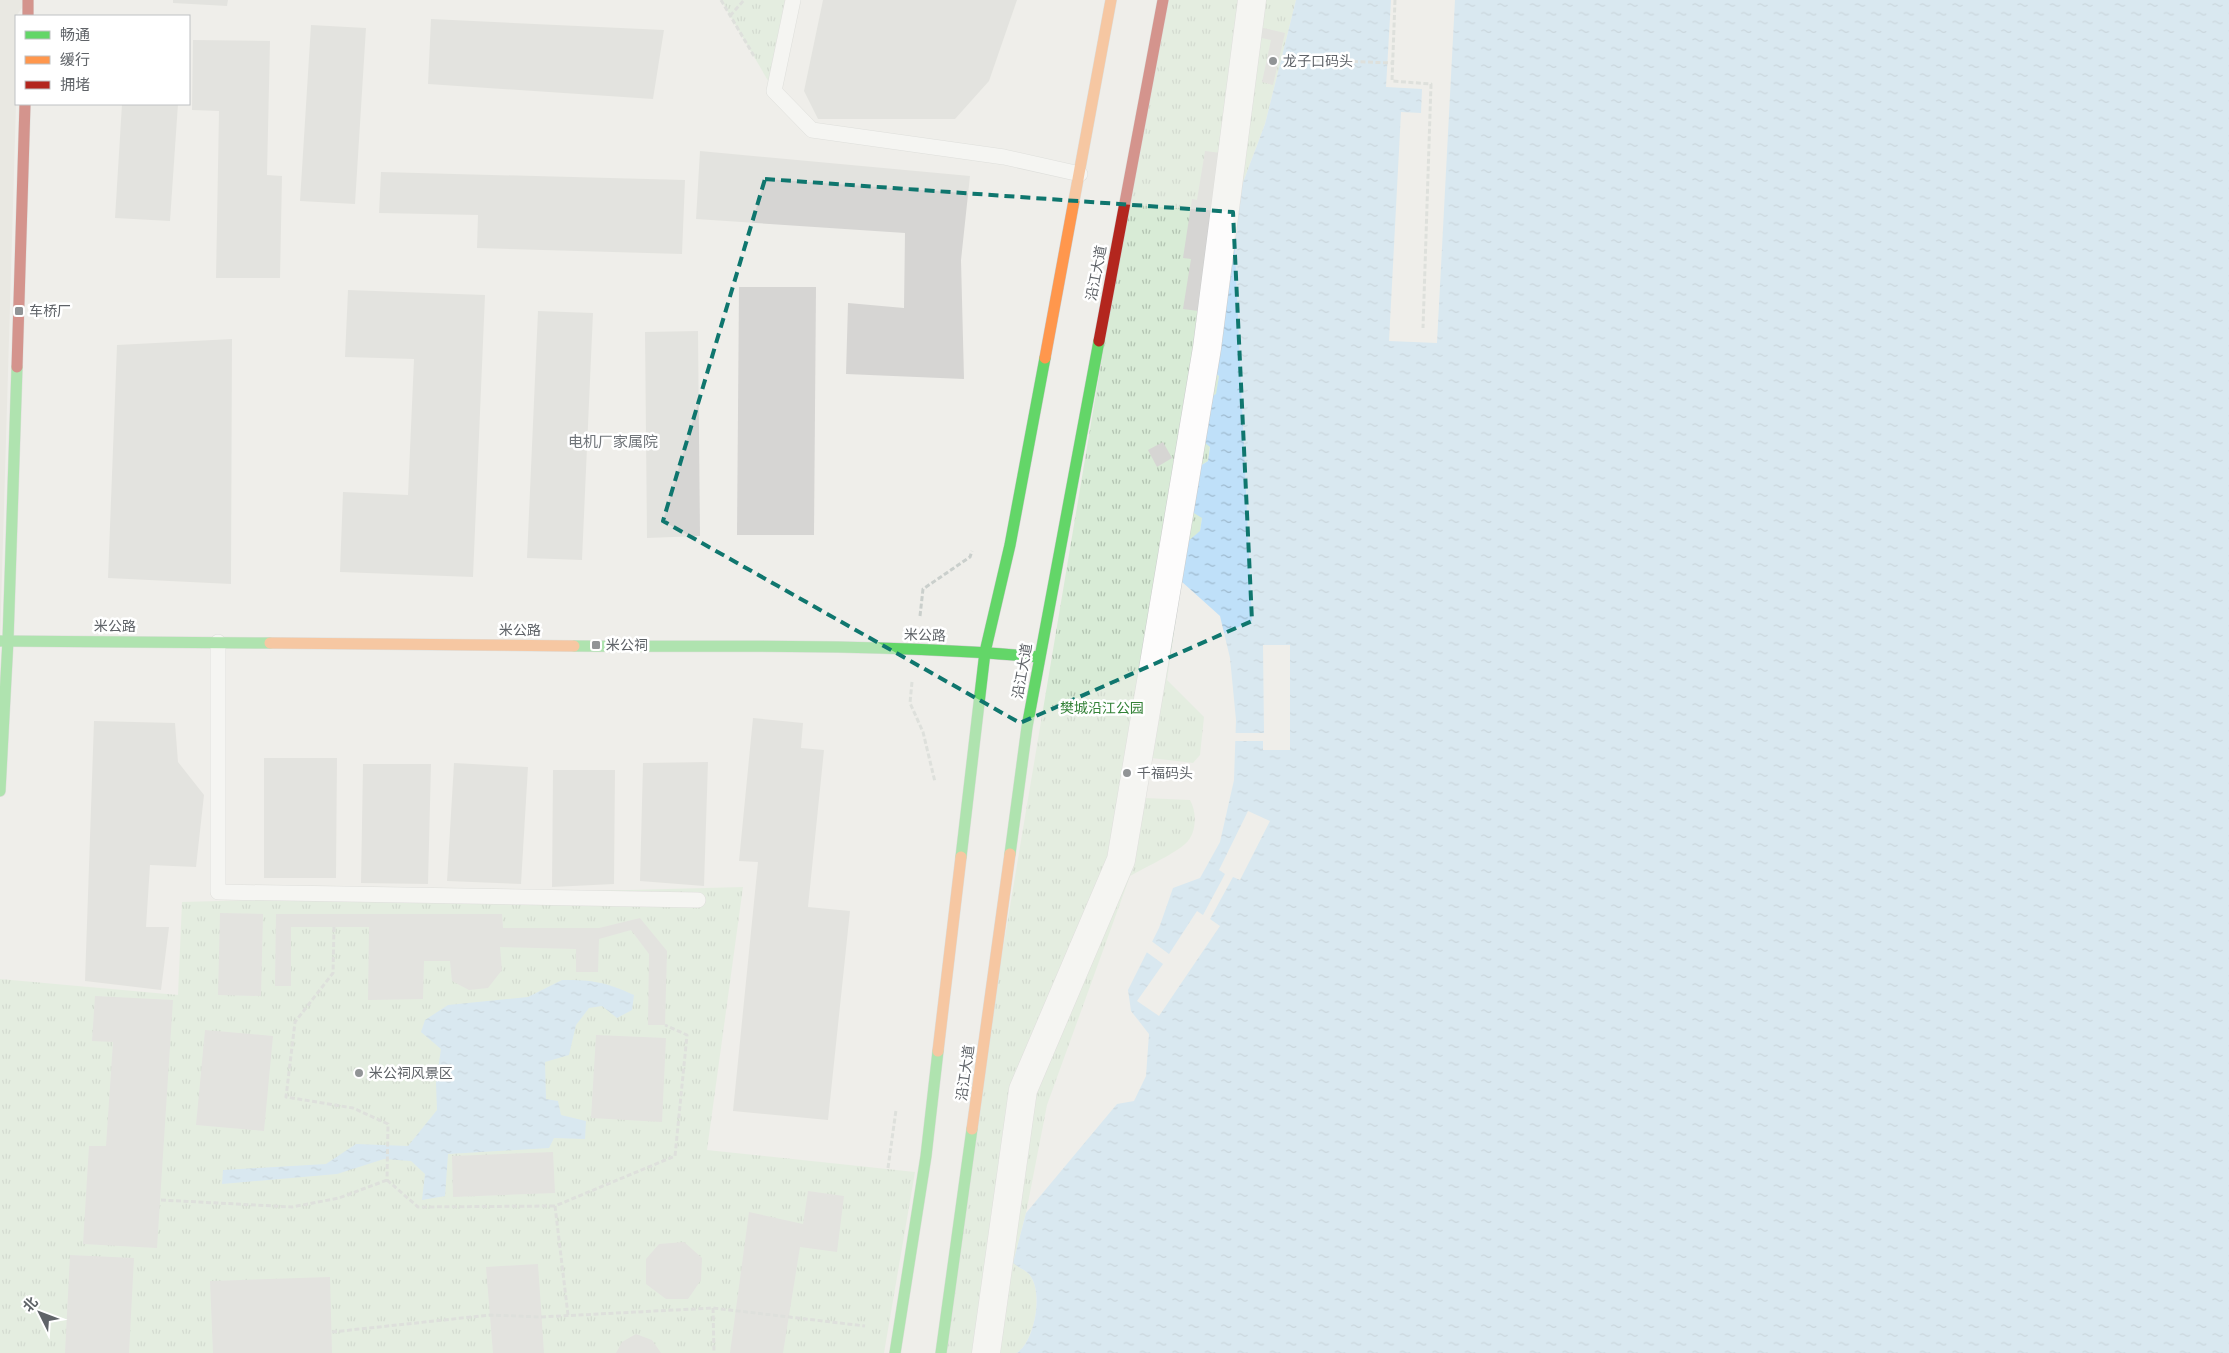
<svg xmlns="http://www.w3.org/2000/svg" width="2229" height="1353" font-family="'Exo 2','Noto Sans SC',sans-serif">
<defs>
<pattern id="park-tufts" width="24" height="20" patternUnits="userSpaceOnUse" patternTransform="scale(1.25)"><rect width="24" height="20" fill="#d8ebd6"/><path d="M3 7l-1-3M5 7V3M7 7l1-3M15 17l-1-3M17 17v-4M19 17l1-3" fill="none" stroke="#b2c2b1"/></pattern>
<pattern id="water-ripples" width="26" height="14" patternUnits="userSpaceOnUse" patternTransform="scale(1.25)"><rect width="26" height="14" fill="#bfe0f9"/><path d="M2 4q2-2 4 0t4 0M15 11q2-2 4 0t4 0" fill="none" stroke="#9eb9cd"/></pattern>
</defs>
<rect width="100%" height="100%" fill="#efeeea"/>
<polygon fill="#e2e0da" points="0,0 28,0 16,16 16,104 0,641"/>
<g fill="url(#park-tufts)">
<polygon points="721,0 793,0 774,91"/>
<path d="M1162 0H1296L1265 124 1239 193 1209 369 1219 376 1208 461 1197 468 1202 518 1200 532 1187 542 1167 680 1204 717 1200 755 1193 763 1151 758 1145 798 1190 800C1197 812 1197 834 1185 844 1174 854 1144 868 1130 876L1047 1105 1026 1213 1013 1263C1018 1267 1025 1270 1029 1274 1044 1291 1035 1341 1017 1353H941L972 1133Z"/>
<polygon points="743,887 707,1150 915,1172 884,1353 0,1353 0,979 178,995 182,902"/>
</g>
<g fill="url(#water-ripples)">
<path d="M1296 0H2229V1353H1017C1035 1341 1044 1291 1029 1274 1025 1270 1018 1267 1013 1263L1026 1213 1117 1104 1134 1101 1146 1076 1149 1034 1131 1011 1128 990 1159 928 1173 888 1200 878 1220 842 1234 780 1236 720 1230 658 1220 616 1181 581 1187 542 1200 531 1202 518 1189 510 1197 468 1208 461 1210 447 1199 438 1205 400 1216 394 1219 376 1209 369 1239 193 1265 124Z"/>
<path d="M562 980C594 980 605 982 634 995L632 1010 617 1018 602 1006 589 1008 576 1025 569 1055 545 1062 546 1099 558 1101 561 1115 586 1121 585 1139 554 1138 549 1148 448 1154 445 1196 422 1200 425 1174 411 1161 384 1159 337 1174 222 1184 223 1170 326 1164 356 1144 408 1146 437 1110 436 1083 441 1049 421 1032 425 1020 448 1005 528 997Z"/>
</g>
<g fill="#efeeea">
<polygon points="1391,0 1455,0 1437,343 1389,341 1401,112 1421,113 1422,89 1386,87"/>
<polygon points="1263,645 1290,645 1290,750 1263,750 1263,741 1233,741 1233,733 1264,733"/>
<polygon points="1248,811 1270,821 1240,880 1233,877 1210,919 1220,926 1159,1016 1137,1001 1163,964 1145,951 1150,940 1169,954 1197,911 1203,915 1225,874 1219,870"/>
</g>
<g fill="#d6d5d3">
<polygon points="173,0 228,0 227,6 173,3"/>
<polygon points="823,0 1017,0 989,81 955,119 818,119 804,91"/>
<polygon points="431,19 664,30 653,99 428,84"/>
<polygon points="311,25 366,28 355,204 300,201"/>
<polygon points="1255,26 1285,33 1273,85 1262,82 1271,40 1252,36"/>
<polygon points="193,40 270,41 267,175 282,176 280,278 216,278 219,111 192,110"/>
<polygon points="122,104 178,104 170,221 115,218"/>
<polygon points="700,151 970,176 961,260 964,379 846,374 848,303 904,308 905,233 696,219"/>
<polygon points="1205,151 1229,154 1206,312 1183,309 1191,259 1183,258 1192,199 1197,200"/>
<polygon points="381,172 685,180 682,254 477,248 478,215 379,213"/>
<polygon points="739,287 816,287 814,535 737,535"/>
<polygon points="348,290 485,295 473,577 340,572 343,492 408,495 414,359 345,357"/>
<polygon points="538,311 593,313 582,560 527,558"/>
<polygon points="698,331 700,536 647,538 645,332"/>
<polygon points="232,339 231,584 108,578 117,345"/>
<polygon points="1163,442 1172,458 1157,467 1148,450"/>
<polygon points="753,718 803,723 801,748 824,750 808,907 850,911 828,1120 733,1111 758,862 739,861"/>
<polygon points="94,721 175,723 178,762 204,795 196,867 150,865 146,927 169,927 161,990 85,981"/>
<polygon points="264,758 337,758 336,878 264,878"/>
<polygon points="708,762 704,886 640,881 643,763"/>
<polygon points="454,763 528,767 521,884 447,881"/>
<polygon points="363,764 431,764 428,884 361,883"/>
<polygon points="553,770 615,770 614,884 552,887"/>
<polygon points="220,913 263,914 261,996 218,995"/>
<polygon points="276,914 502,914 503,928 599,928 640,918 667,951 665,1025 648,1025 649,954 631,930 599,939 598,972 576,972 576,949 500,947 502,970 488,988 469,990 452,981 450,961 424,961 423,999 368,1000 369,927 291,927 291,986 275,986"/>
<polygon points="95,996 173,1000 157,1248 83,1244 89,1146 106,1146 113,1042 92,1041"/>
<polygon points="205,1030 273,1036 264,1131 196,1125"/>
<polygon points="596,1035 666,1038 662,1122 591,1118"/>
<polygon points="553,1152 555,1193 453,1197 452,1156"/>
<polygon points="808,1191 844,1196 837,1252 800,1247 783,1353 730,1353 749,1212 803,1224"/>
<polygon points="684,1242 702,1258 701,1280 688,1299 666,1299 646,1284 646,1259 659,1244"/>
<polygon points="70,1255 134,1258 129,1353 65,1353"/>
<polygon points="538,1264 544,1353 493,1353 486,1267"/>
<polygon points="330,1277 332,1353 213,1353 210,1281"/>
<polygon points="636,1334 652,1340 661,1353 616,1353 622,1342"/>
</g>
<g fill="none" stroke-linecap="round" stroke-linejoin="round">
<g stroke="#cbcccc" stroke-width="16">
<g id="lane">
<polyline points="793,0 774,91 812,130 1004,157 1080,174"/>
<polyline points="218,642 218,892 698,900"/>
</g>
</g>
<g stroke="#cbcccc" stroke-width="29">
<polyline id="street" points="986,1353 1023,1090 1121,860 1207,348 1252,0"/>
</g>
<g stroke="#cacacb" stroke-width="12">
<g id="fast">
<polyline points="0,641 270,643"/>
<path d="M574 646C729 647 885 643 1039 657"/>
<polyline points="0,791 8,640 17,367"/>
<polyline points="1010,854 1027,727 1099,341"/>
<polyline points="961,857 985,652 1010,545 1045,358"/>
<polyline points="895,1353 926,1156 938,1051"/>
<polyline points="941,1353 972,1129"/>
</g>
</g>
<g stroke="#cacacb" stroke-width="12">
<g id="slow">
<polyline points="1045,358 1111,0"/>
<polyline points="270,643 574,646"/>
<polyline points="938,1051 961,857"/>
<polyline points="972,1129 1010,854"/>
</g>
</g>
<g stroke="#cacacb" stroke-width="12">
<g id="jam">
<polyline points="28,0 28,16"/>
<polyline points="1099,341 1163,0"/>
<polyline points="17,367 25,104"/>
</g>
</g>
<g stroke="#cacfcc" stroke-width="3" stroke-dasharray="5 2.5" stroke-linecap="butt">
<polyline points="721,0 754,56"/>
<polyline points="1395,0 1392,81 1431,84 1423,328"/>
<polyline points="730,16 744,0"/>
<polyline points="1308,60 1393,63"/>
<polyline points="920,616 923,589 970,557 972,551"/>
<polyline points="912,682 910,703 923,732 935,782"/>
<polyline points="334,927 333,973 295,1022 286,1097 353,1108 388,1124 387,1180"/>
<polyline points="888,1168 896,1110"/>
<polyline points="387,1180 418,1207 555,1206"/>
<polyline points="161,1200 292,1207 339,1198 387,1180"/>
<polyline points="713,1308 714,1353"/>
<polyline points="568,1315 555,1206 675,1156 687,1035 665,1025"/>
<polyline points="332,1332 490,1315 541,1317 713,1308 865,1326"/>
</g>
<use href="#lane" stroke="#fdfcfc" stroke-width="15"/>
<use href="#street" stroke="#fdfcfc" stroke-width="28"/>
<use href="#fast" stroke="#63d668" stroke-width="11"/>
<use href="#slow" stroke="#ff974d" stroke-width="11"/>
<use href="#jam" stroke="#b3261e" stroke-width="11"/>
</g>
<path d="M0 0H2229V1353H0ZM765 179 1233 212 1252 621 1020 723 663 521Z" fill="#efeeea" fill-opacity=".55" fill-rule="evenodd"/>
<path fill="none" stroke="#0f766e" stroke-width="4" stroke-dasharray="10 6" stroke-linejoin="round" d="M765 179 1233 212 1252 621 1020 723 663 521Z"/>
<g fill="#919496" stroke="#fff" stroke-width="2">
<circle cx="1273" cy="61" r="5"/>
<rect x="14" y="306" width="10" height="10" rx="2.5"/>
<rect x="591" y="640" width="10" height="10" rx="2.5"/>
<circle cx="1127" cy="773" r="5"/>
<circle cx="359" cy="1073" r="5"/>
</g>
<g text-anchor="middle" stroke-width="5" stroke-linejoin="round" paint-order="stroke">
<g font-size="14" fill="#5f6368" stroke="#fff" text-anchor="start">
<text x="1283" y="66">龙子口码头</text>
<text x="29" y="316">车桥厂</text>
<text x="606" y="650">米公祠</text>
<text x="1137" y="778">千福码头</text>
<text x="369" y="1078">米公祠风景区</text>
</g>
<g font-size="14" fill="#5f6368" stroke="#fff">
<text transform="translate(1096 273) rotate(-79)" y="5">沿江大道</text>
<text x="115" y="631">米公路</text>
<text x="520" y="635">米公路</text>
<text transform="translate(925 635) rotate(2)" y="5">米公路</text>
<text transform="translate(1022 671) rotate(-80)" y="5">沿江大道</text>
<text transform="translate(965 1073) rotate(-82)" y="5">沿江大道</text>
</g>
<g font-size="14" fill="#348238" stroke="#fff">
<text x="1102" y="713">樊城沿江公园</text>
</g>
<g font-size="15" fill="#70757a" stroke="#fff">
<text x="613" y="447">电机厂家属院</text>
</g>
</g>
<rect x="15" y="15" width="175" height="90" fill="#ffffff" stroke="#bfc1c3"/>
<rect x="25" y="31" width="25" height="8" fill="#63d668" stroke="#bfc1c3"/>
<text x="60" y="40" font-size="15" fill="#5f6368">畅通</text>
<rect x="25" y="56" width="25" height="8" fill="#ff974d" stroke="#bfc1c3"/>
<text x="60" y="65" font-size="15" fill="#5f6368">缓行</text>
<rect x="25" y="81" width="25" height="8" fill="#b3261e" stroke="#bfc1c3"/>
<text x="60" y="90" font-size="15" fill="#5f6368">拥堵</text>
<g transform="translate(40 1313) rotate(312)" stroke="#ffffff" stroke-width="4" paint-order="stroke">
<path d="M0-4L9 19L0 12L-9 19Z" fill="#5f6368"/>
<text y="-8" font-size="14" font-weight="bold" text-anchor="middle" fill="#5f6368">北</text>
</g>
</svg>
